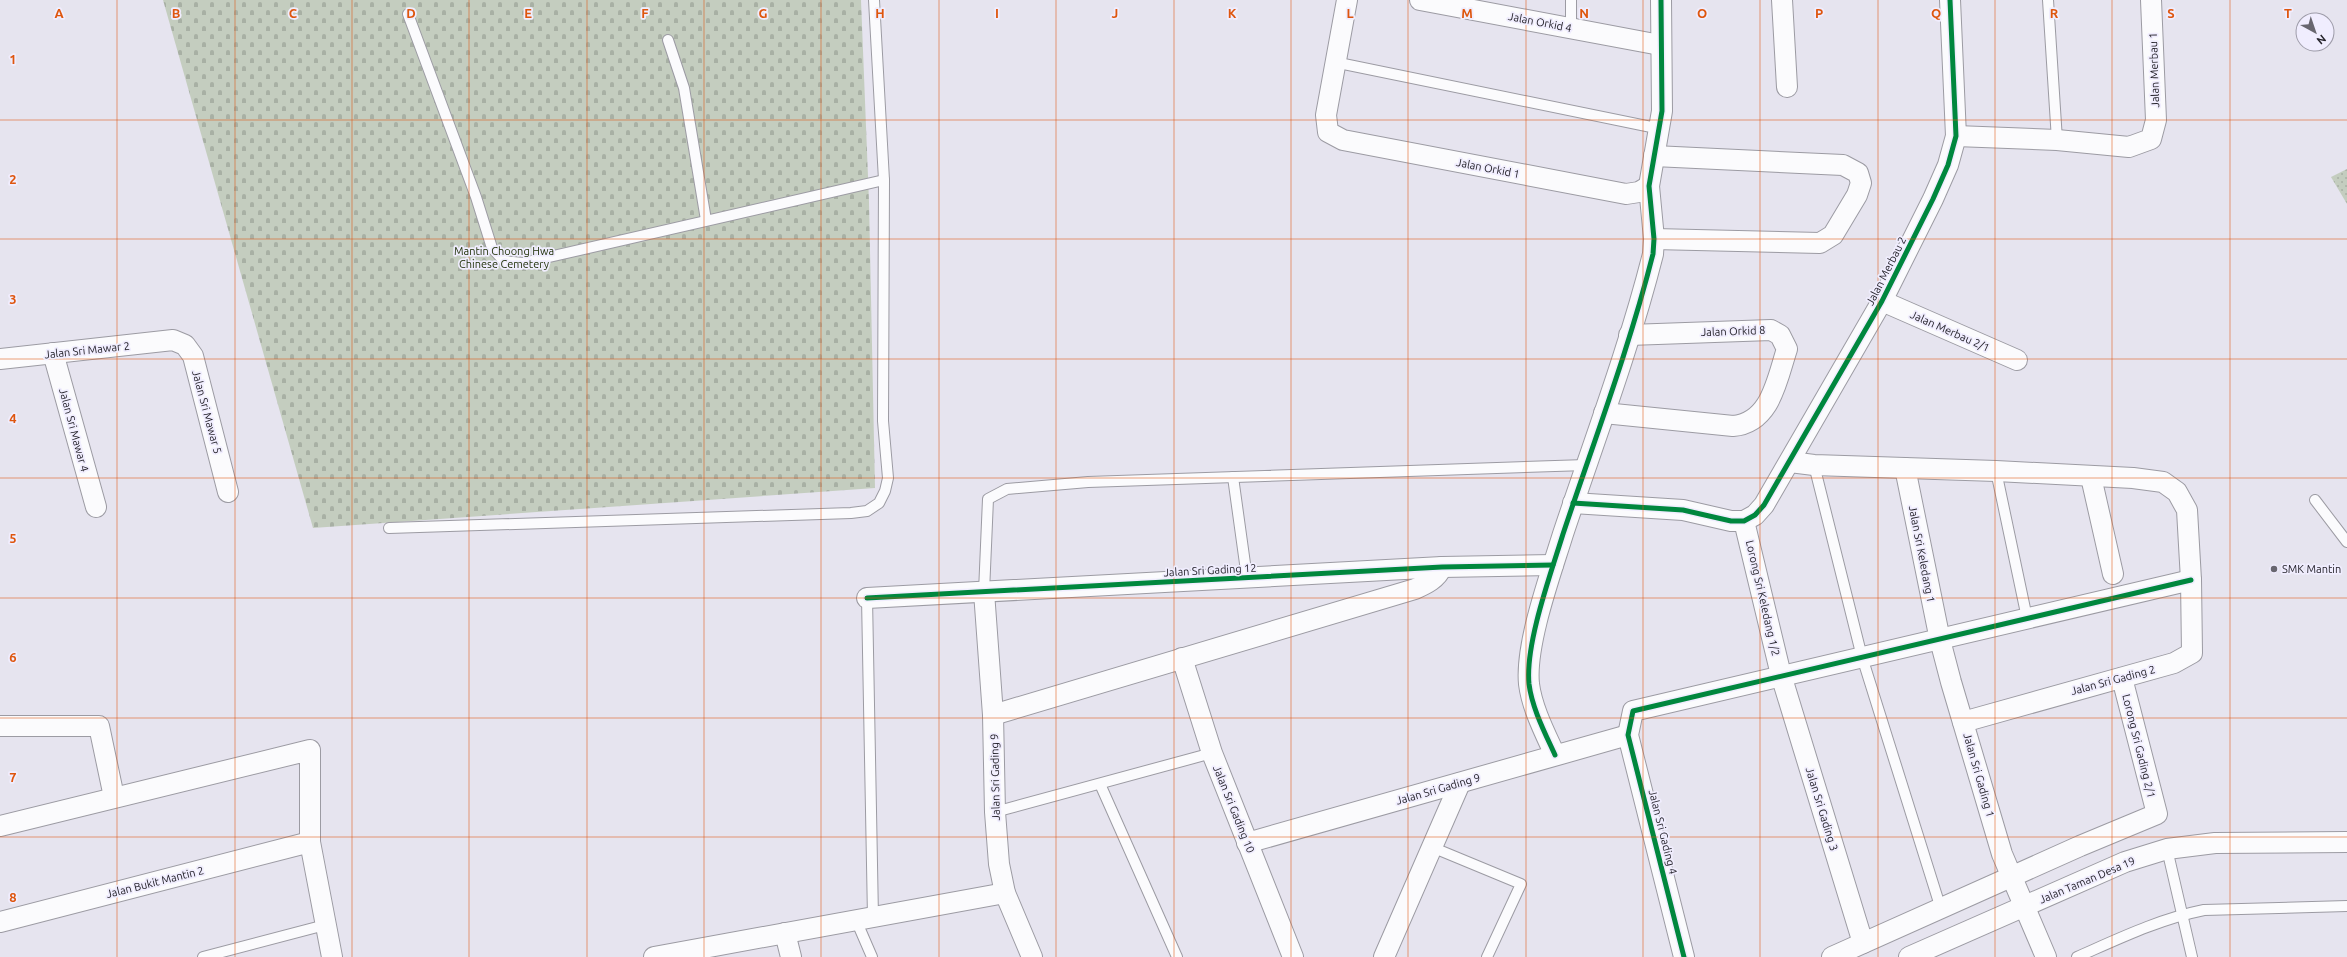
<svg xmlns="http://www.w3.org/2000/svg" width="2347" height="957" font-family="Ubuntu,sans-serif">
<defs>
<pattern id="grass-dots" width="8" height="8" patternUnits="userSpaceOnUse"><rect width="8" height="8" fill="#c4cdbf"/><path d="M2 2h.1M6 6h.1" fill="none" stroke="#a8b0a4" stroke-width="1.8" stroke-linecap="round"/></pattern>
<pattern id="cemetery-stones" width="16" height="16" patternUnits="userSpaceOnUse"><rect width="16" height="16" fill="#c4cdbf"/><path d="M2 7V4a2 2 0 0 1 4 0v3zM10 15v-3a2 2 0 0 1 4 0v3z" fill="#a8b0a4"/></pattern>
</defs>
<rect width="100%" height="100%" fill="#e6e4ef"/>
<polygon fill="url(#grass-dots)" points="2347,169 2347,204 2331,177"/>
<polygon fill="url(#cemetery-stones)" points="163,0 861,0 869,202 875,488 313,528"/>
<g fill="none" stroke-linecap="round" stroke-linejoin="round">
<g stroke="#9c9ba3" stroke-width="12">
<g id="service">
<polyline points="1571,0 1571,28"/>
<polyline points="2048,0 2057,140"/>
<polyline points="408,14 476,197 492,248 504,261 523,263 884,180"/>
<polyline points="668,40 684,88 706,220"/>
<polyline points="1334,62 1661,129"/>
<polyline points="1814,465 1862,657 1941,909"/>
<polyline points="1996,471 2027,618"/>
<polyline points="1233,477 1247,578"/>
<polyline points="2315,500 2347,542"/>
<polyline points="389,528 851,513 867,511 879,503 885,491 888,478 883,421 884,180 874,0"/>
<polyline points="984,592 988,499 1007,489 1088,482 1586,465"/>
<polyline points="867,598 873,917"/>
<polyline points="1100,784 1177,957"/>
<polyline points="995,812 1212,753"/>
<polyline points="1434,848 1521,884 1487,957"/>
<polyline points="2167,849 2192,957"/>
<polyline points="856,920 872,957"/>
<polyline points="203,957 325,925"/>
<path d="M2077 957C2118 939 2159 919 2204 910L2347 906"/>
</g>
</g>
<g stroke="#9c9ba3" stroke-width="22">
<g id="minor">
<polyline points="1347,0 1326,115 1328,132 1343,140 1626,194 1639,192 1649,186"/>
<polyline points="1420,0 1660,45"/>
<polyline points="1782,0 1787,87"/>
<polyline points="1956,136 2057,140 2129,147 2151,139 2156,120 2151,0"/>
<polyline points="1654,156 1843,165 1858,173 1861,183 1857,195 1833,235 1820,243 1654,239"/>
<polyline points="1882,301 2017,360"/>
<polyline points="53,353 96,507"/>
<polyline points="0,359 173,340 185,345 193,356 228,492"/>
<path d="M1604 413 1733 426C1771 423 1777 379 1787 349L1780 335 1771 330 1629 335"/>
<polyline points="1790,462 1814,465 1996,471 2133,478 2163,482 2177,492 2187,510 2191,580 2192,653 2174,663 1963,722"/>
<polyline points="1905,468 1940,640 1951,682 2002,854 2046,957"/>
<polyline points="2091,477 2113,574"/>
<polyline points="1573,503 1683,510 1731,521 1744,521 1755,515 1764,505 1882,301 1933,199 1948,165 1956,136 1950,0"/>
<polyline points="1744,521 1781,675 1863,943"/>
<polyline points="984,592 993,715 995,812 999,864 1005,893 1032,957"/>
<polyline points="867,598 1442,567 1553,565"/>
<polyline points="1182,658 1212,753 1293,957"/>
<path d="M993 715 1415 589C1426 584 1437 579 1442 567"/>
<polyline points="0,726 99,726 114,797"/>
<path d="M1555 755C1545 733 1532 708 1529 684 1525 644 1551 573 1563 534 1594 441 1629 349 1653 254L1654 239 1649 186 1662 111 1661 0"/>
<polyline points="0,826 310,750 310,842 332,957"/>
<polyline points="1247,843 1628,735"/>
<polyline points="0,922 310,842"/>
<polyline points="785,933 791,957"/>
<polyline points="654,957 1005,893"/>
<polyline points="1384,957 1460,783"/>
<polyline points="1684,957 1628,735 1633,711 2191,580"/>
<polyline points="1832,957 2080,846 2157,814 2122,678"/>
<polyline points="1909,957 2125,862 2167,849 2215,843 2347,842"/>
</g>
</g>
<use href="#service" stroke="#fbfbfd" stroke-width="10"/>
<use href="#minor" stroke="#fbfbfd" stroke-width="20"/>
<g stroke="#f0edfe" stroke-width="8">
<g id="cycleway">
<polyline points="1573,503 1683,510 1731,521 1744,521 1755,515 1764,505 1882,301 1933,199 1948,165 1956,136 1950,0"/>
<polyline points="867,598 1442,567 1553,565"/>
<path d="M1555 755C1545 733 1532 708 1529 684 1525 644 1551 573 1563 534 1594 441 1629 349 1653 254L1654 239 1649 186 1662 111 1661 0"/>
<polyline points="1684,957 1628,735 1633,711 2191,580"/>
</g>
</g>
<use href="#cycleway" stroke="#00873e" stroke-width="5"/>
</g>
<path fill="none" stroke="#de560e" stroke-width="1" stroke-opacity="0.55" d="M117 0V957M235 0V957M352 0V957M469 0V957M587 0V957M704 0V957M821 0V957M939 0V957M1056 0V957M1174 0V957M1291 0V957M1408 0V957M1526 0V957M1643 0V957M1760 0V957M1878 0V957M1995 0V957M2112 0V957M2230 0V957M0 120H2347M0 239H2347M0 359H2347M0 478H2347M0 598H2347M0 718H2347M0 837H2347"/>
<circle fill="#68666f" stroke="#f0edfe" stroke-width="1.5" cx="2274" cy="569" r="4"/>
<g text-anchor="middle" stroke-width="3.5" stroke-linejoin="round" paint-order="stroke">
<g font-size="11" fill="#24222a" stroke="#f0edfe">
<text transform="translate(1540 22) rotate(11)" y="4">Jalan Orkid 4</text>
<text transform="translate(2154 70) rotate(-92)" y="4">Jalan Merbau 1</text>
<text transform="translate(1488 168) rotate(11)" y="4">Jalan Orkid 1</text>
<text transform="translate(1886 271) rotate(-63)" y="4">Jalan Merbau 2</text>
<text transform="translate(1733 331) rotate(-2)" y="4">Jalan Orkid 8</text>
<text transform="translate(1950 331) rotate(24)" y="4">Jalan Merbau 2/1</text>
<text transform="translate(87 350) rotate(-6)" y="4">Jalan Sri Mawar 2</text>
<text transform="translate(207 412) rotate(75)" y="4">Jalan Sri Mawar 5</text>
<text transform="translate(74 430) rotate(75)" y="4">Jalan Sri Mawar 4</text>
<text transform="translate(1922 554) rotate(79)" y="4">Jalan Sri Keledang 1</text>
<text transform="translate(1210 570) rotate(-3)" y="4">Jalan Sri Gading 12</text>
<text transform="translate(1763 598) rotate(77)" y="4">Lorong Sri Keledang 1/2</text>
<text transform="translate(2113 680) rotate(-15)" y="4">Jalan Sri Gading 2</text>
<text transform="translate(2139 746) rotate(76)" y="4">Lorong Sri Gading 2/1</text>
<text transform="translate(1979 775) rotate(74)" y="4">Jalan Sri Gading 1</text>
<text transform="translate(995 777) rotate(-91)" y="4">Jalan Sri Gading 9</text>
<text transform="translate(1438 789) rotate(-16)" y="4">Jalan Sri Gading 9</text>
<text transform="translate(1234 809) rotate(68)" y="4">Jalan Sri Gading 10</text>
<text transform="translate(1822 809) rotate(73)" y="4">Jalan Sri Gading 3</text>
<text transform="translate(1663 832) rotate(76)" y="4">Jalan Sri Gading 4</text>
<text transform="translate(2087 880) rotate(-23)" y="4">Jalan Taman Desa 19</text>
<text transform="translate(155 882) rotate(-14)" y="4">Jalan Bukit Mantin 2</text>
</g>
<g font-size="11" fill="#22330a" stroke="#f0edfe">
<text x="504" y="255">Mantin Choong Hwa<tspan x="504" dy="13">Chinese Cemetery</tspan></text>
</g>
<g font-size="11" fill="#24222a" stroke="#f0edfe" text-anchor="start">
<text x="2282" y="573">SMK Mantin</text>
</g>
</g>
<g font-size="13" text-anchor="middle" font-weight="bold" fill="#de560e" stroke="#f0edfe" stroke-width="3.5" stroke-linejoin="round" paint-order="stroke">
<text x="59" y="18">A</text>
<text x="176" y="18">B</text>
<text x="293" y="18">C</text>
<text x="411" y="18">D</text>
<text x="528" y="18">E</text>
<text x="645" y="18">F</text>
<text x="763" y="18">G</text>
<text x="880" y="18">H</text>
<text x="997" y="18">I</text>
<text x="1115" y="18">J</text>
<text x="1232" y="18">K</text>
<text x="1350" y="18">L</text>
<text x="1467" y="18">M</text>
<text x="1584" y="18">N</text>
<text x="1702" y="18">O</text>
<text x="1819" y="18">P</text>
<text x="1936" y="18">Q</text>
<text x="2054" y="18">R</text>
<text x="2171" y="18">S</text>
<text x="2288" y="18">T</text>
<text x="13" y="64">1</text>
<text x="13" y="184">2</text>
<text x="13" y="304">3</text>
<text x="13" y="423">4</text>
<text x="13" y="543">5</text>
<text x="13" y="662">6</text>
<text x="13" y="782">7</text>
<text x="13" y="902">8</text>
</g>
<g transform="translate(2315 32) rotate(140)"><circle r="19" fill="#f0edfe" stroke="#9e9ca9"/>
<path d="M0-3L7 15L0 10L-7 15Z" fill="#68666f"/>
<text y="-6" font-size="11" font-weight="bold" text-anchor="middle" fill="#24222a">N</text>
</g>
</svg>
